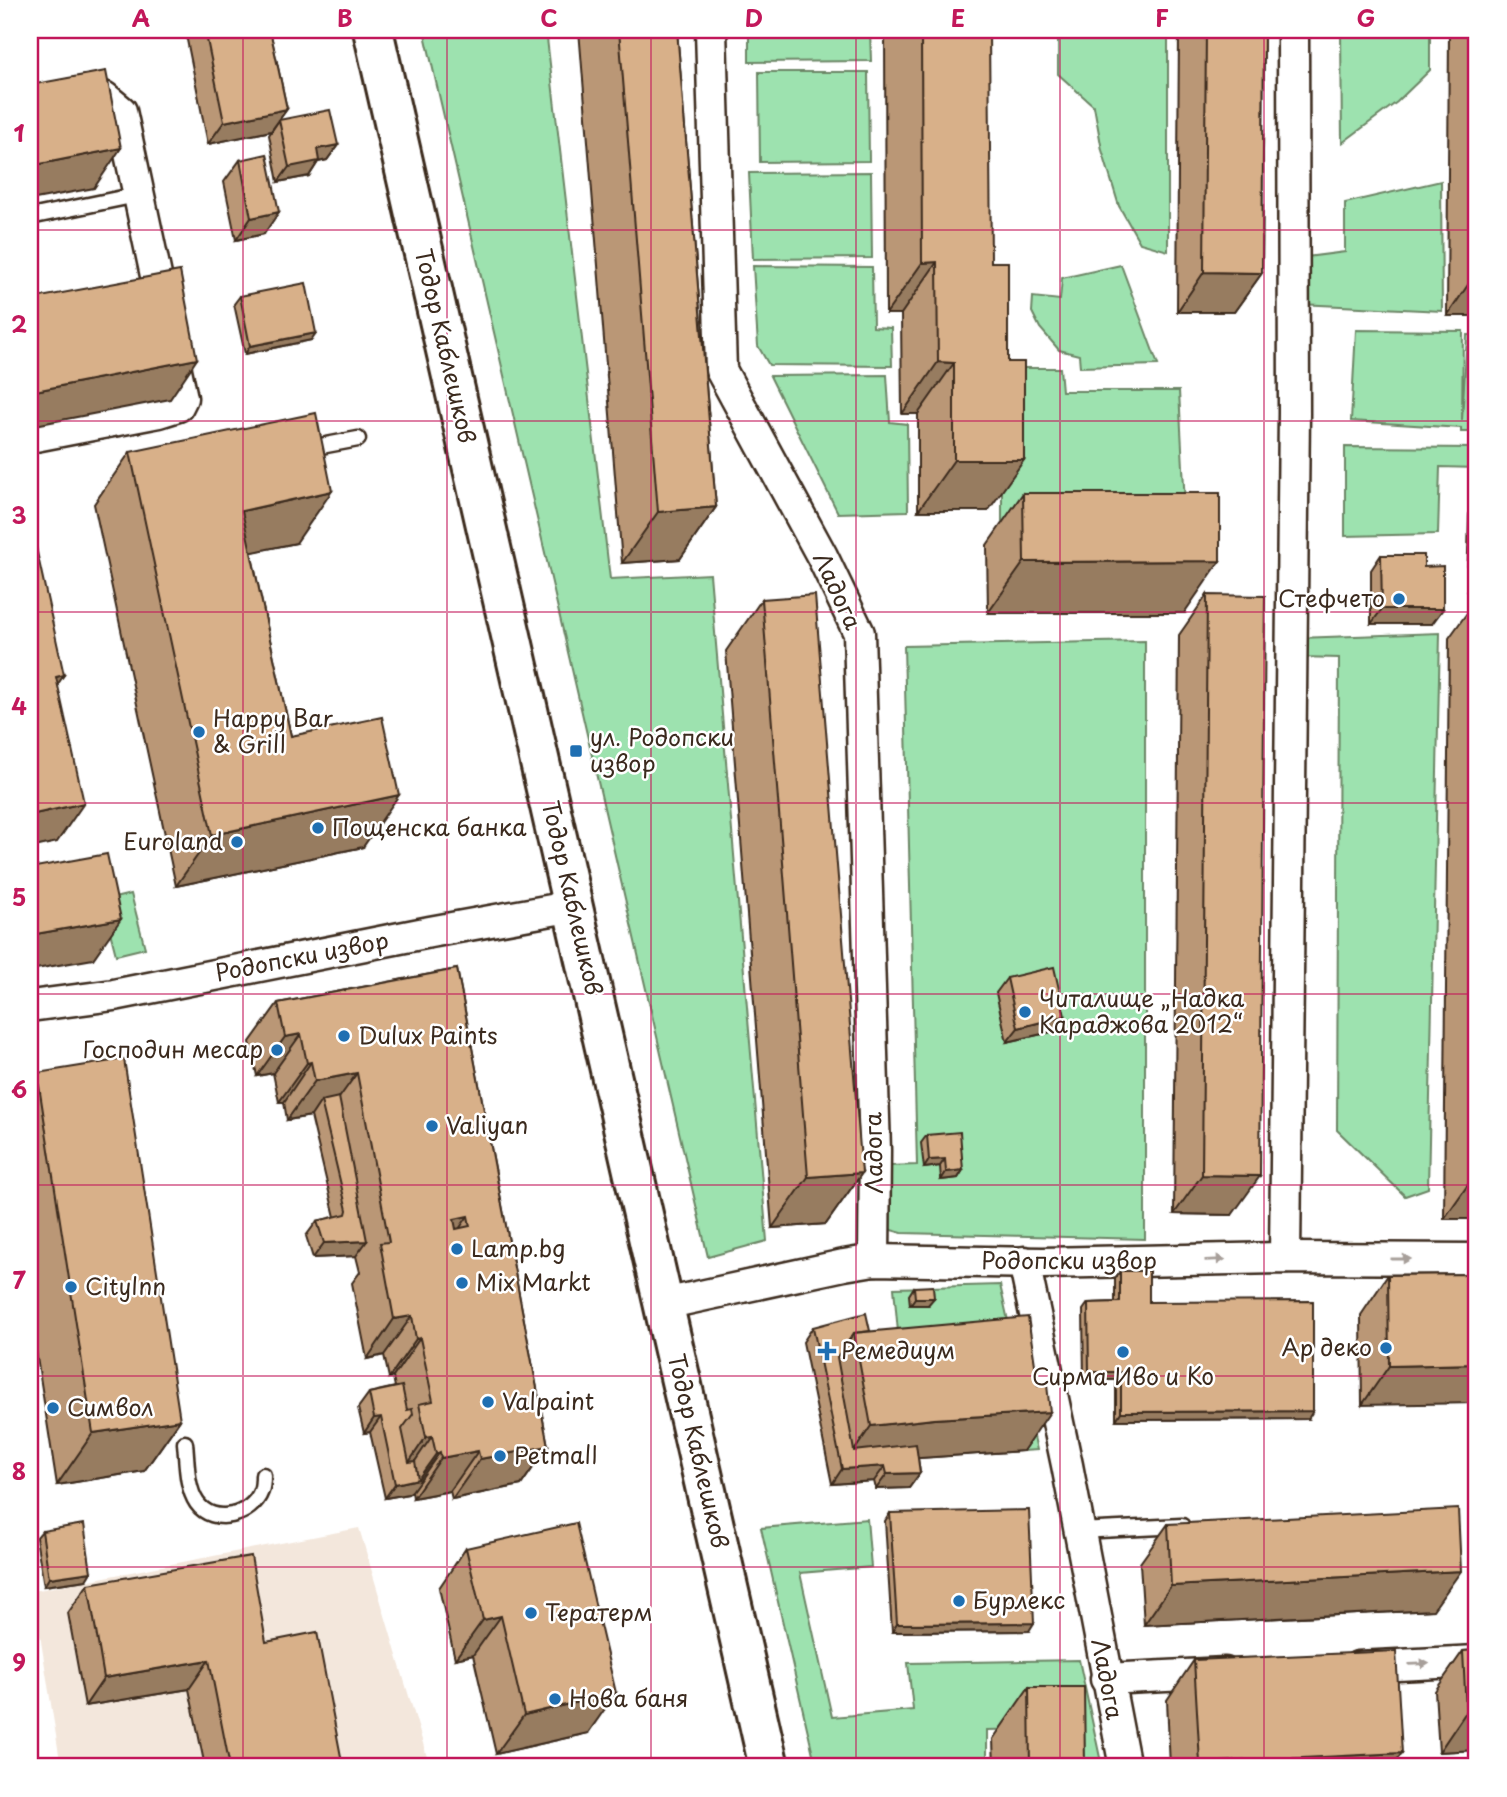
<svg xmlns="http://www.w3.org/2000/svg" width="1507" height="1797" font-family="'Playpen Sans',sans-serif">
<rect width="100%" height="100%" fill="#fff"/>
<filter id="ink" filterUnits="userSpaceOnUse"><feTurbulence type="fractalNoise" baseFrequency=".0143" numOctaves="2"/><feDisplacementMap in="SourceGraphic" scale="14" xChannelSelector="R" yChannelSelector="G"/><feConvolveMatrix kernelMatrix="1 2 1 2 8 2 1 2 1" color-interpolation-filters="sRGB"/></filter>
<g filter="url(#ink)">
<polygon fill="#f3e7dc" points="359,1528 430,1767 61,1767 33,1591"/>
<g fill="#9de2af" stroke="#6c8666" stroke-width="2">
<polygon points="424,30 546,30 610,579 710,574 767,1241 708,1257"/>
<polygon points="749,30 870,30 871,61 749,62"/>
<polygon points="1058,30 1168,30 1168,251 1140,243 1119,206 1102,150 1094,106 1058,74"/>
<polygon points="1341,30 1430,30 1430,70 1397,102 1342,143"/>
<polygon points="759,72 868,72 869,161 760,162"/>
<polygon points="871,172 872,258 753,259 749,173"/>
<polygon points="1441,181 1442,311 1300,304 1299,258 1345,252 1345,203"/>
<polygon points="1121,265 1158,365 1080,367 1079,355 1059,350 1040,328 1032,312 1033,297 1060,300 1062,278"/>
<polygon points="753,266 872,267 873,327 891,328 892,366 769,365 758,346"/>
<polygon points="1356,330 1463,331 1462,420 1467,335 1477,335 1477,432 1461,432 1461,428 1351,421"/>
<polygon points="974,368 1060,368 1062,391 1179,391 1186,524 1002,523 1002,413"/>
<polygon points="887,375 890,422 907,424 908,511 838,513 770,376"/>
<polygon points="1345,447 1477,448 1477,468 1440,467 1438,534 1345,536"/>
<polygon points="1440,633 1428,1188 1405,1196 1337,1130 1339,658 1298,657 1298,638"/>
<polygon points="1145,641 1145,1239 902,1233 891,1230 886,1221 887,1166 917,1165 904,646"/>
<polygon points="131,894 145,948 116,955 102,901"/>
<polygon points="1000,1285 1037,1450 1023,1451 901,1365 894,1288"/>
<polygon points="867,1519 871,1567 800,1573 832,1717 913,1710 908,1663 1079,1660 1102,1767 1079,1767 1078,1728 987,1730 987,1767 816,1767 761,1528"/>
</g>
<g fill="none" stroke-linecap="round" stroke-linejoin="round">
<g stroke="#3b2a1e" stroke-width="19">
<g id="lane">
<polyline points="30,217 137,195"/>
<polyline points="305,449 358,439"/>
<path d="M185 1443C187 1461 186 1487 197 1503 213 1526 252 1516 261 1491 263 1486 263 1480 263 1475"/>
<polyline points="1078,1531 1182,1526"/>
</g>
</g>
<g stroke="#3b2a1e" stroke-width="35">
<g id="street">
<polyline points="711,30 721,370 822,556 859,633 875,1150 874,1260"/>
<polyline points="30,103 86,92 104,97 121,111 182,398 178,406 159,412 30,437"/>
<polyline points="30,1006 114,995 430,932 574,906"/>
<polyline points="1285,1258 1294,413 1293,30"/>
<polyline points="1024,1262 1067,1465 1125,1767"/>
<polyline points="664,1304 844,1265 874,1260 1043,1263 1285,1258 1477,1259"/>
<polyline points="1358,1667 1477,1661"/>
<polyline points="1106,1679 1225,1673"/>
</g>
</g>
<g stroke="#3b2a1e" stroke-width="44">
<polyline id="secondary" points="373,30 769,1767"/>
</g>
<use href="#lane" stroke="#fff" stroke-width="14"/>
<use href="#street" stroke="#fff" stroke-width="30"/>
<use href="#secondary" stroke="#fff" stroke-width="38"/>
</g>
<g fill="#ba9776" stroke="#3b2a1e" stroke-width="2">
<polygon points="185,30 270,30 287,109 271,131 208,144"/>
<polygon points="579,30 677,30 716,507 680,559 622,563"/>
<polygon points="885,30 989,30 988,511 918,511 918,414 902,414 901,314 886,314"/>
<polygon points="1179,30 1264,30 1262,273 1234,312 1177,312"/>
<polygon points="1449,30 1477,30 1477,316 1447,316"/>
<polygon points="279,120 338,145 327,160 318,162 309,176 278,182 269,135"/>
<polygon points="240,160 264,234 236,240 224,182"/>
<polygon points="240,296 311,340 245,354 234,304"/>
<polygon points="130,452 296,543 251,552 291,736 363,847 176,886 94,504"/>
<polygon points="1023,493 1184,613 988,613 987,545"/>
<polygon points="1477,502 1477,591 1467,591 1469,514"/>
<polygon points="1381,555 1424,567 1432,624 1371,624 1371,570"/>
<polygon points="1207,595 1232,1215 1174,1214 1179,635"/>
<polygon points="762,599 862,1173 826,1224 772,1228 726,651"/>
<polygon points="1477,599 1477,1219 1444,1219 1449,638"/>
<polygon points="457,969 548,1446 521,1485 452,1499 450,1491 413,1498 412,1491 408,1494 385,1498 370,1432 364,1433 358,1408 369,1393 395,1387 393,1377 389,1378 384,1355 367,1359 352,1283 360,1272 356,1256 313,1258 306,1236 317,1221 335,1217 311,1116 287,1120 284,1102 279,1102 273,1073 257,1076 250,1042 278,1003"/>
<polygon points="1007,978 1065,1016 1055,1031 1007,1042 996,993"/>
<polygon points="37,1073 180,1420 144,1471 57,1485 30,1313 30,1083"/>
<polygon points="927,1135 963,1170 958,1178 941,1180 940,1166 924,1168 921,1143"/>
<polygon points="1120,1271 1149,1302 1308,1419 1116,1420 1116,1380 1084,1380 1083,1310 1088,1303 1115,1302 1115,1278"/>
<polygon points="1477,1274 1362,1405 1361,1315 1388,1275"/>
<polygon points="914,1287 928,1305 910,1305 909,1295"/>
<polygon points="813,1327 870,1331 1023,1451 918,1458 920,1473 909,1488 876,1489 874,1481 832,1484 803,1342"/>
<polygon points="890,1513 1029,1631 892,1632 885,1521"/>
<polygon points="1168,1524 1433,1610 1144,1625 1140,1563"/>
<polygon points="42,1531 86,1580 44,1586 36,1538"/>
<polygon points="466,1548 588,1733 496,1754 473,1655 455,1659 439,1588"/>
<polygon points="88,1584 266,1642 343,1767 205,1767 189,1689 85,1706 68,1613"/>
<polygon points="1477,1650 1477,1750 1439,1752 1435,1691 1463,1651"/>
<polygon points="1194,1660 1392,1767 1170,1767 1167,1700"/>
<polygon points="1029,1687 1085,1767 994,1767 993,1739"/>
</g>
<g fill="#977b60" stroke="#3b2a1e" stroke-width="2">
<polygon points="287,109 271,131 208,144 224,122"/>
<polygon points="338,145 327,160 318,162 309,176 278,182 289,167 317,149"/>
<polygon points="121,148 94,188 30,200 30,166"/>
<polygon points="279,212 264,234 236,240 251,218"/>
<polygon points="937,262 901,314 886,314 922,263"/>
<polygon points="1204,272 1262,273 1234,312 1177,312"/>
<polygon points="1474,276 1477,276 1477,316 1447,316"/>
<polygon points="316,333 311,340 245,354 250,346"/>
<polygon points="197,359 170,399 30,426 30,392"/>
<polygon points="938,362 954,363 918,414 902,414"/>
<polygon points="954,460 1024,460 988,511 918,511"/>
<polygon points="332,491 296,543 206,562 242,511"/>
<polygon points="716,507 680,559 622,563 658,512"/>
<polygon points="1220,561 1184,613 988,613 1024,562"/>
<polygon points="1477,576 1477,591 1467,591"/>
<polygon points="1382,609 1443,609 1432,624 1371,624"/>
<polygon points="64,675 37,715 56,677"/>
<polygon points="399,795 363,847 176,886 212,835"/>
<polygon points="84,803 57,842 30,848 30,815"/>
<polygon points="121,919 93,959 30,970 30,935"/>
<polygon points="1065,1016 1055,1031 1007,1042 1018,1028"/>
<polygon points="301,1034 273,1073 257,1076 285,1037"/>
<polygon points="311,1062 284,1102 279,1102 307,1063"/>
<polygon points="357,1073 329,1112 321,1101 311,1116 287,1120 315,1081"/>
<polygon points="945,1159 940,1166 924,1168 929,1160"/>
<polygon points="963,1170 958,1178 941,1180 946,1172"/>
<polygon points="862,1173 826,1224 772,1228 808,1177"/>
<polygon points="1202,1175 1260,1176 1232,1215 1174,1214"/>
<polygon points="1472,1179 1477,1179 1477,1219 1444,1219"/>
<polygon points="468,1216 441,1255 454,1219"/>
<polygon points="367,1241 356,1256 313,1258 324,1243"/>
<polygon points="915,1298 934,1298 928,1305 910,1305"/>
<polygon points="412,1316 384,1355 367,1359 394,1319"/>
<polygon points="420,1338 393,1377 389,1378 416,1339"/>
<polygon points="1477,1364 1477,1403 1362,1405 1389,1366"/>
<polygon points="1089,1372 1121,1372 1116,1380 1084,1380"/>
<polygon points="1313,1411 1308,1419 1116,1420 1121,1412"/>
<polygon points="1050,1412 1023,1451 906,1459 844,1466 871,1426 934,1419"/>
<polygon points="381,1417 370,1432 364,1433 374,1418"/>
<polygon points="180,1420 144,1471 57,1485 93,1433"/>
<polygon points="432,1436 405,1476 399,1477 426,1437"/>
<polygon points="548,1446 521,1485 452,1499 480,1459"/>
<polygon points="478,1451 450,1491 413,1498 441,1458"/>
<polygon points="440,1452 412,1491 408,1494 385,1498 395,1484 418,1479 436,1454"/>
<polygon points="885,1466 874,1481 832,1484 842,1469"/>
<polygon points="920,1473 909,1488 876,1489 887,1474"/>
<polygon points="1461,1571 1433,1610 1144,1625 1171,1586"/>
<polygon points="91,1572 86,1580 44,1586 49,1578"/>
<polygon points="501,1616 473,1655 455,1659 483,1620"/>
<polygon points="1034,1623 1029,1631 892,1632 897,1624"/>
<polygon points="209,1660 189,1689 85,1706 104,1678"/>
<polygon points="616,1693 588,1733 496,1754 524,1715"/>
<polygon points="1466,1712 1477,1712 1477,1750 1439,1752"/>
<polygon points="1402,1753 1392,1767 1196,1767 1200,1763"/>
</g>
<g fill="#d8b089" stroke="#3b2a1e" stroke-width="2" fill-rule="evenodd">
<polygon points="205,30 270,30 287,109 224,122"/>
<polygon points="619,30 677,30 716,507 658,512"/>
<polygon points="921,30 989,30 991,262 1008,262 1008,362 1024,362 1024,460 954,460 954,363 938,362 937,262 922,263"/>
<polygon points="1206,30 1264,30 1262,273 1204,272"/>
<polygon points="1476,30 1477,30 1477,276 1474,276"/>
<polygon points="106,71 121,148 30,166 30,85"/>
<polygon points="330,110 338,145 317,149 319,161 289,167 279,120"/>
<polygon points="267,154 279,212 251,218 240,160"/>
<polygon points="180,271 197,359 30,392 30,299"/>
<polygon points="306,283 316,333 250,346 240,296"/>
<polygon points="316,413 332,491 242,511 291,736 382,717 399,795 212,835 130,452"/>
<polygon points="1023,493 1220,493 1220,561 1024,562"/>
<polygon points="30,520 64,675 56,677 84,803 30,815"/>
<polygon points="1381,555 1424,555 1424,567 1443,566 1443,609 1382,609"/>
<polygon points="815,595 862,1173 808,1177 762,599"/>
<polygon points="1207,595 1265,596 1260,1176 1202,1175"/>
<polygon points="1477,599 1477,1179 1472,1179"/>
<polygon points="107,854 121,919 30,935 30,868"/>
<polygon points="1054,967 1065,1016 1018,1028 1007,978"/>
<path d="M457 969 548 1446 480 1459 478 1451 441 1458 440 1452 436 1454 432 1436 426 1437 419 1404 433 1401 420 1338 416 1339 412 1316 394 1319 380 1243 389 1242 357 1073 315 1081 311 1062 307 1063 301 1034 285 1037 278 1003ZM468 1216 470 1226 456 1229 454 1219Z"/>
<polygon points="124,1059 180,1420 93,1433 37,1073"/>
<polygon points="339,1097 367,1241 324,1243 317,1221 346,1214 347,1210 321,1101"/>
<polygon points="960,1132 963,1170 946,1172 945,1159 929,1160 927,1135"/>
<polygon points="1120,1271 1149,1271 1149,1302 1313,1301 1313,1411 1121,1412 1121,1372 1089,1372 1088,1303 1120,1302"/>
<polygon points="1477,1274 1477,1364 1389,1366 1388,1275"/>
<polygon points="933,1286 934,1298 915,1298 914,1287"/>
<polygon points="866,1313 870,1331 854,1333 837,1357 854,1451 916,1444 920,1473 887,1474 885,1466 842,1469 813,1327"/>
<polygon points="1028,1317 1038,1385 1047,1385 1050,1412 934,1419 871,1426 854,1333"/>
<polygon points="402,1386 407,1410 412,1409 413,1414 402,1429 409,1462 415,1461 418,1479 395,1484 381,1417 374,1418 369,1393"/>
<polygon points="1458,1509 1461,1571 1171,1586 1168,1524"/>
<polygon points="1029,1510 1034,1623 897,1624 890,1513"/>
<polygon points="576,1523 616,1693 524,1715 501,1616 483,1620 466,1548"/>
<polygon points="84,1524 91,1572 49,1578 42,1531"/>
<polygon points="251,1556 266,1642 317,1632 343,1767 230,1767 209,1660 104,1678 88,1584"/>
<polygon points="1477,1650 1477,1712 1466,1712 1463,1651"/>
<polygon points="1396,1651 1402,1753 1200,1763 1194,1660"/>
<polygon points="1029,1687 1084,1687 1085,1767 1030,1767"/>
</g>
<defs><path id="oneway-solid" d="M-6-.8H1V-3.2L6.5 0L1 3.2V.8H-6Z" transform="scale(1.75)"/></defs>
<g fill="#a79f9a">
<use href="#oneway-solid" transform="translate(1401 1259)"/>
<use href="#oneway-solid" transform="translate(1215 1260) rotate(-2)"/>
<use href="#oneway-solid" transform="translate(1419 1664) rotate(-2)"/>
</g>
</g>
<path fill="none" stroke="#c2185b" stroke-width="2" stroke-opacity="0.55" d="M243 30V1767M447 30V1767M651 30V1767M856 30V1767M1060 30V1767M1264 30V1767M30 230H1477M30 421H1477M30 612H1477M30 803H1477M30 994H1477M30 1185H1477M30 1376H1477M30 1567H1477"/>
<g fill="#1f6fb2" stroke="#fff" stroke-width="2.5">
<circle cx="1399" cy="599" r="7"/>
<circle cx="199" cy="732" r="7"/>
<rect x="569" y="744" width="14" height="14" rx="3.5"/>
<circle cx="318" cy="828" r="7"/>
<circle cx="237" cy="842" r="7"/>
<circle cx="1025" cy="1012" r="7"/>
<circle cx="344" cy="1036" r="7"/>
<circle cx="277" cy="1050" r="7"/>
<circle cx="432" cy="1126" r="7"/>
<circle cx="457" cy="1249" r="7"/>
<circle cx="462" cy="1283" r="7"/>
<circle cx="71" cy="1287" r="7"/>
<circle cx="1386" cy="1348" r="7"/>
<path d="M823.5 1340.5h7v7h7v7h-7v7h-7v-7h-7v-7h7z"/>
<circle cx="1123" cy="1352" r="7"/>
<circle cx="488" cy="1402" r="7"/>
<circle cx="53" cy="1408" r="7"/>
<circle cx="500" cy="1456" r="7"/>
<circle cx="959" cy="1601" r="7"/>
<circle cx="531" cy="1613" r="7"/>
<circle cx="555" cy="1699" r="7"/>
</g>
<g text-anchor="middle" stroke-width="5" stroke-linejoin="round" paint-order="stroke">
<g font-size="23" fill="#3b2a1e" stroke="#fff">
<text transform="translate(445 346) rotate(77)" y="8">Тодор Каблешков</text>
<text transform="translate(837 591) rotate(65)" y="8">Ладога</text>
<text transform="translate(572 898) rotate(77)" y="8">Тодор Каблешков</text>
<text transform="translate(302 957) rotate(-11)" y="8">Родопски извор</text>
<text transform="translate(874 1153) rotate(-91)" y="8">Ладога</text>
<text x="1069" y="1269">Родопски извор</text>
<text transform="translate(698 1451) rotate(77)" y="8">Тодор Каблешков</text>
<text transform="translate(1107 1679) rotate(79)" y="8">Ладога</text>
</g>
<g font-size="23" fill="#3b2a1e" stroke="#fff" text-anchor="start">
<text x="1385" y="607" text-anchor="end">Стефчето</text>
<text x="213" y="727">Happy Bar<tspan x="213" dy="26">&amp; Grill</tspan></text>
<text x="590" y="746">ул. Родопски<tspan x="590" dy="26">извор</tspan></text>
<text x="332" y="836">Пощенска банка</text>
<text x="223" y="850" text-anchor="end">Euroland</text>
<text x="1039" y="1007">Читалище „Надка<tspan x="1039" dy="26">Караджова 2012“</tspan></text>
<text x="358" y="1044">Dulux Paints</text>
<text x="263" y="1058" text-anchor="end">Господин месар</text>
<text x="446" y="1134">Valiyan</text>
<text x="471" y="1257">Lamp.bg</text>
<text x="476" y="1291">Mix Markt</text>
<text x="85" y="1295">CityInn</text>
<text x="1372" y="1356" text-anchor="end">Ар деко</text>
<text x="841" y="1359">Ремедиум</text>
<text x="1123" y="1385" text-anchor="middle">Сирма Иво и Ко</text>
<text x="502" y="1410">Valpaint</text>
<text x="67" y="1416">Символ</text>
<text x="514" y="1464">Petmall</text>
<text x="973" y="1609">Бурлекс</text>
<text x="545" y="1621">Тератерм</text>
<text x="569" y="1707">Нова баня</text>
</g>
</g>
<rect width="1507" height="1797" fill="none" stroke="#fff" stroke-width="77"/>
<rect x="38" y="38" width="1430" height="1720" fill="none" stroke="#c2185b" stroke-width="2.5"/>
<g font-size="23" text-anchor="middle" font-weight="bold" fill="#c2185b">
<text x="141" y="27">A</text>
<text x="345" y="27">B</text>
<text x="549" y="27">C</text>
<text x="754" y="27">D</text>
<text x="958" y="27">E</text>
<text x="1162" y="27">F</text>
<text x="1366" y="27">G</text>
<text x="19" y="142">1</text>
<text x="19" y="333">2</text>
<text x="19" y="524">3</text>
<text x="19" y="715">4</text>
<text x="19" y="906">5</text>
<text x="19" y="1098">6</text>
<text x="19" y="1289">7</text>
<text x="19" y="1480">8</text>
<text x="19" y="1671">9</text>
</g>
</svg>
